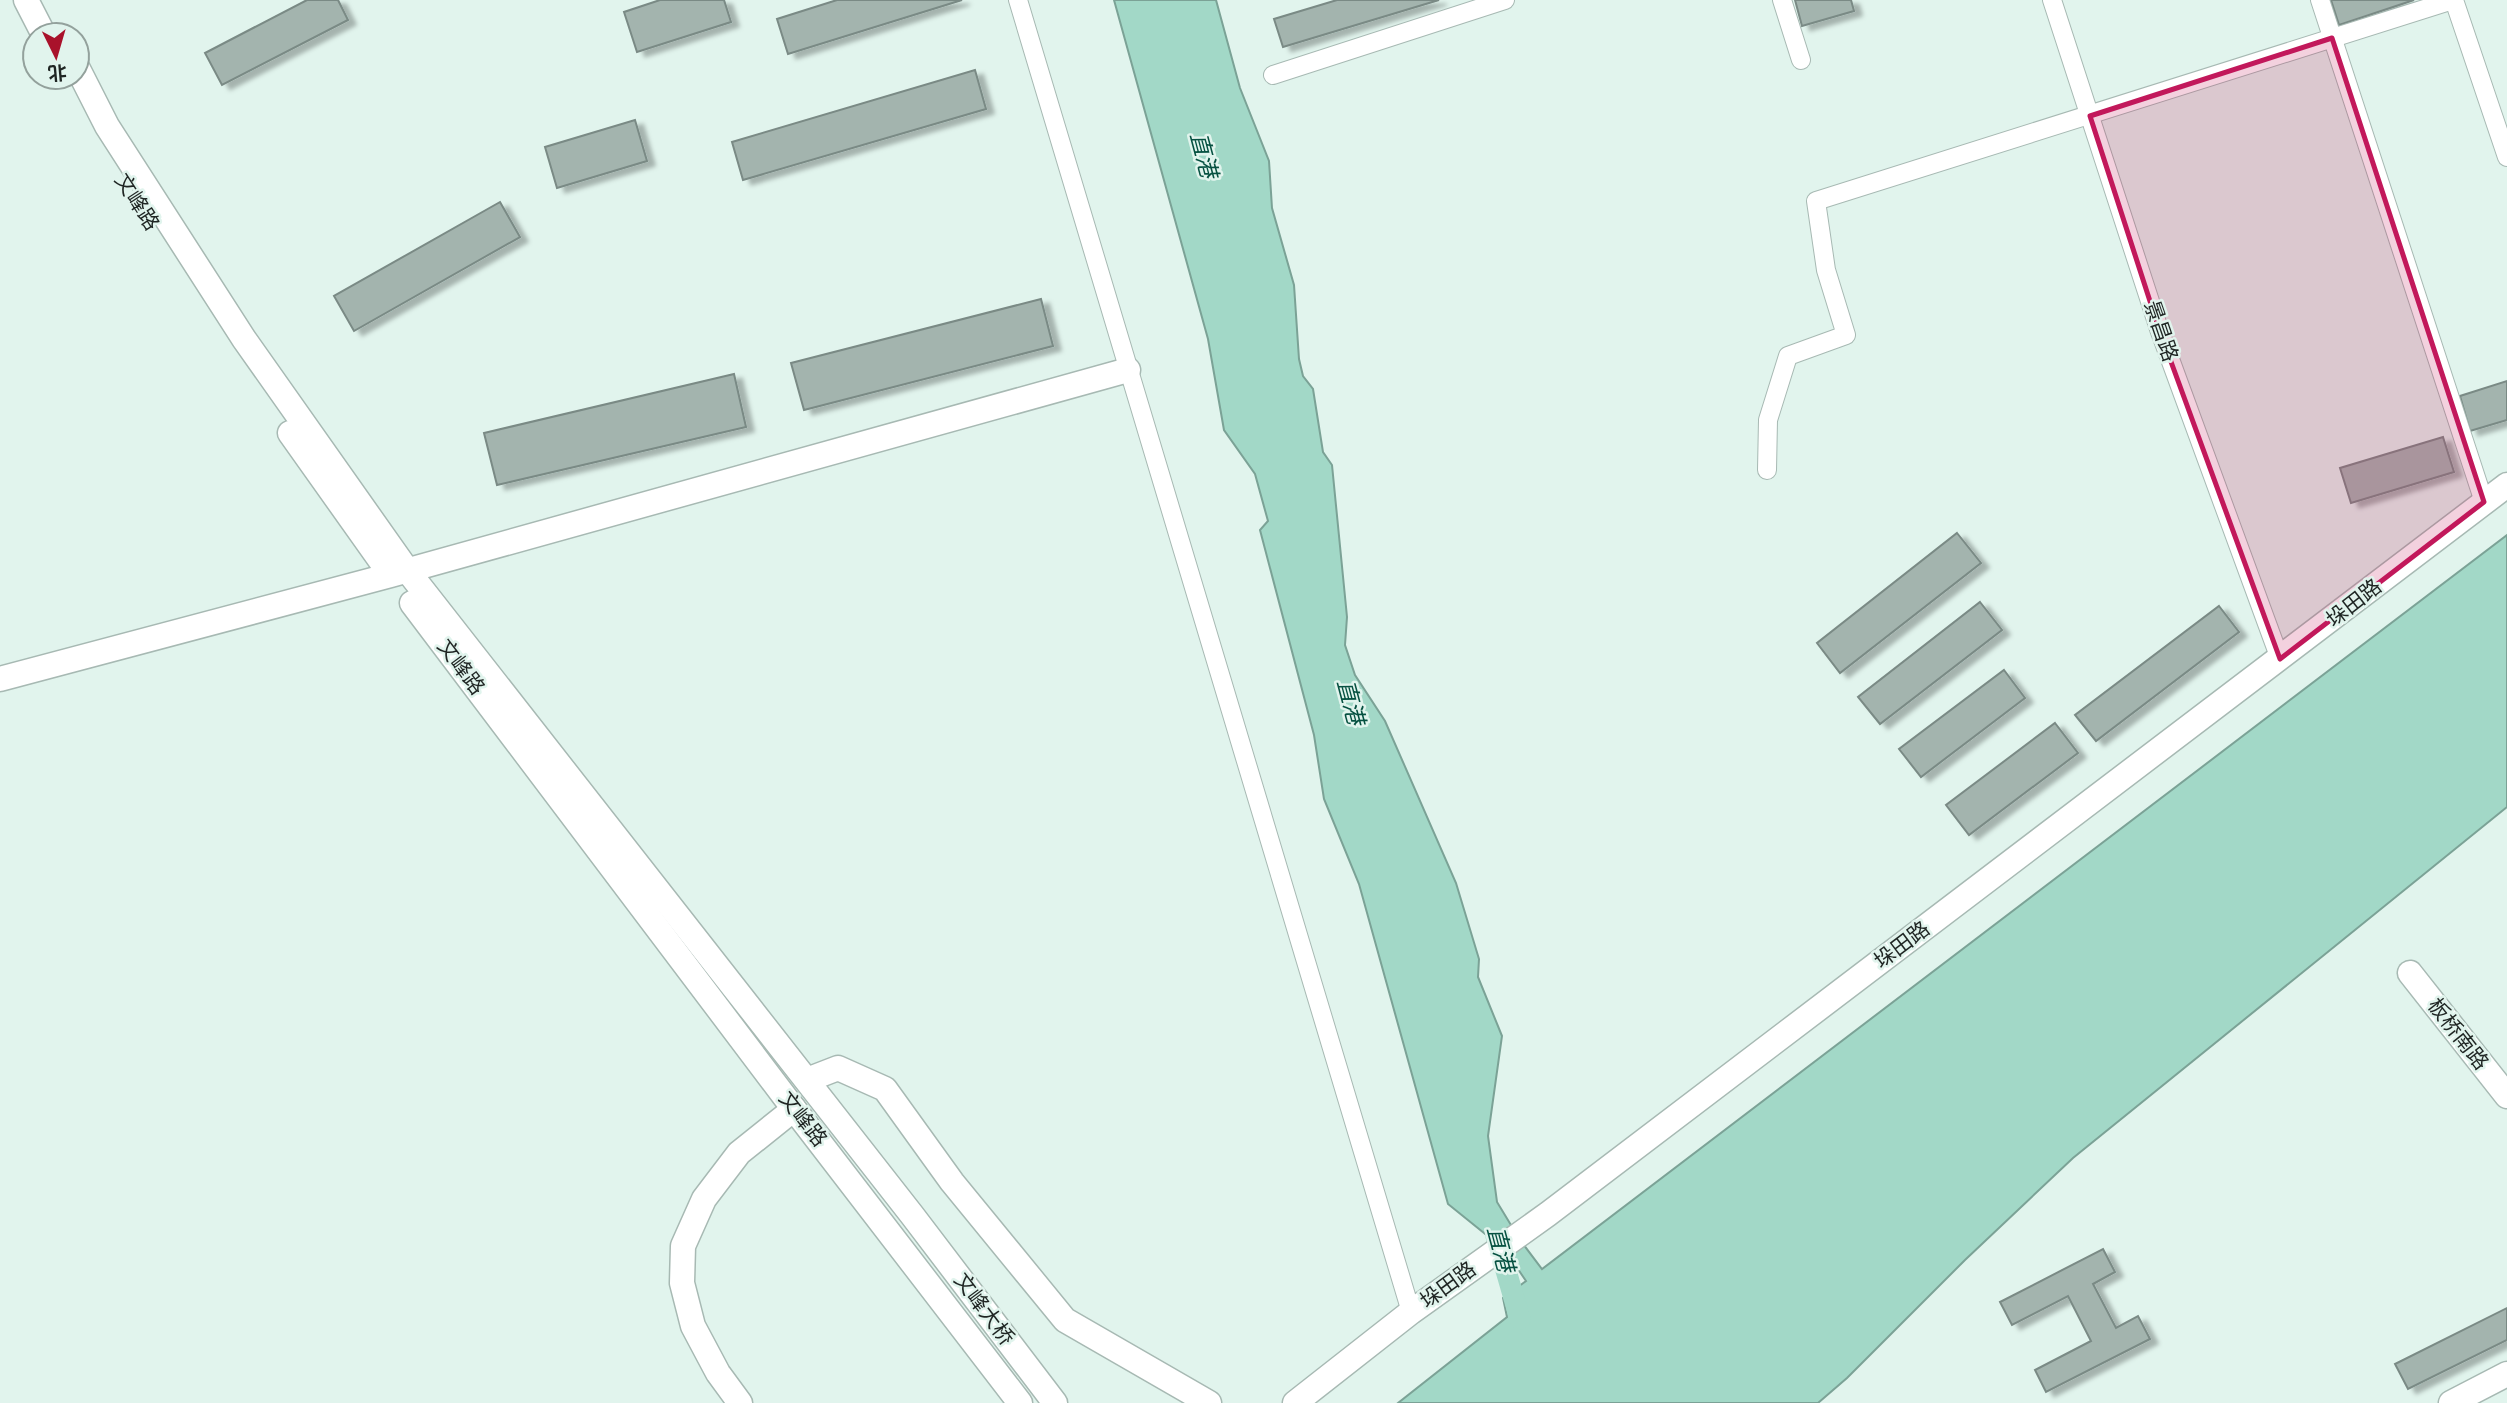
<svg xmlns="http://www.w3.org/2000/svg" width="2507" height="1403" font-family="'PT Sans Narrow','Noto Sans SC',sans-serif">
<defs>
<filter id="shadow"><feDropShadow dx="8" dy="4.5" stdDeviation="2" flood-color="#0004"/></filter>
</defs>
<rect width="100%" height="100%" fill="#e1f4ed"/>
<polygon fill="#a2d8c7" stroke="#7ba296" stroke-width="2" points="1114,0 1216,0 1240,88 1269,161 1272,208 1294,285 1299,359 1303,376 1313,389 1323,452 1332,465 1347,617 1345,645 1355,675 1385,721 1456,883 1479,959 1478,977 1502,1036 1488,1136 1497,1202 1520,1240 1542,1269 2507,535 2507,807 2073,1158 1965,1260 1847,1378 1818,1403 1398,1403 1507,1317 1503,1298 1526,1281 1505,1250 1448,1204 1359,884 1324,799 1314,735 1260,530 1268,521 1255,474 1224,430 1208,339"/>
<g fill="none" stroke-linecap="round" stroke-linejoin="round">
<polyline stroke="#a2d8c7" stroke-width="21" points="1496,1236 1520,1319"/>
</g>
<g fill="#a3b4ae" stroke="#7a8a85" stroke-width="2" filter="url(#shadow)">
<polygon points="307,0 338,0 348,20 222,85 205,53"/>
<polygon points="660,0 724,0 731,22 637,52 624,12"/>
<polygon points="837,0 962,0 788,54 777,19"/>
<polygon points="1337,0 1439,0 1283,47 1274,19"/>
<polygon points="1795,0 1851,0 1854,11 1802,26"/>
<polygon points="2331,0 2414,0 2339,25"/>
<polygon points="975,70 986,109 743,180 732,142"/>
<polygon points="635,120 647,161 557,188 545,147"/>
<polygon points="500,202 520,237 354,331 334,296"/>
<polygon points="1041,299 1053,346 804,410 791,363"/>
<polygon points="734,374 746,427 497,485 484,433"/>
<polygon points="2507,381 2507,420 2470,431 2460,396"/>
<polygon points="2443,437 2454,472 2351,503 2340,468"/>
<polygon points="1957,533 1981,563 1840,673 1817,643"/>
<polygon points="1980,602 2002,630 1880,724 1858,697"/>
<polygon points="2219,606 2239,632 2096,741 2075,715"/>
<polygon points="2004,670 2025,698 1921,777 1899,749"/>
<polygon points="2055,723 2078,753 1969,835 1946,805"/>
<polygon points="2103,1249 2115,1272 2093,1284 2116,1328 2138,1316 2150,1339 2046,1392 2035,1370 2091,1341 2068,1296 2012,1325 2000,1302"/>
<polygon points="2507,1308 2507,1340 2408,1389 2395,1364"/>
</g>
<g fill="none" stroke-linecap="round" stroke-linejoin="round">
<g stroke="#a7b9b3" stroke-width="20">
<g id="street">
<polyline points="1018,0 1411,1312"/>
<polyline points="1782,0 1801,60"/>
<polyline points="2052,0 2159,329 2280,659"/>
<polyline points="2320,0 2484,502"/>
<polyline points="2454,0 2507,157"/>
<polyline points="1273,75 1505,0"/>
<polyline points="1767,470 1768,420 1788,356 1846,335 1826,270 1816,201 2453,0"/>
</g>
</g>
<g stroke="#a7b9b3" stroke-width="27">
<g id="secondary">
<polyline points="26,0 44,35"/>
<polyline points="77,67 107,126 244,339 407,570 912,1215 1055,1403"/>
<polyline points="290,433 388,571"/>
<polyline points="412,603 794,1109 1020,1403"/>
<polyline points="0,679 391,575 1128,370"/>
<polyline points="2410,973 2507,1096"/>
<polyline points="807,1080 838,1068 885,1089 952,1182 1065,1320 1209,1403"/>
<polyline points="740,1403 718,1373 693,1326 682,1283 683,1246 704,1199 739,1153 794,1109"/>
<polyline points="1295,1403 1411,1312 1548,1214 2507,485"/>
<polyline points="2451,1403 2507,1374"/>
</g>
</g>
<use href="#street" stroke="#fff" stroke-width="18"/>
<use href="#secondary" stroke="#fff" stroke-width="24"/>
</g>
<path fill="#c2185b" fill-opacity="0.2" stroke="#c2185b" stroke-width="5" stroke-linejoin="round" d="M2332 38 2484 502 2280 659 2159 329 2090 116Z"/>
<g text-anchor="middle" stroke-width="5" stroke-linejoin="round" paint-order="stroke">
<g font-size="21" fill="#1f2523" stroke="#e1f4ed">
<text transform="translate(137 202) rotate(57)" y="7">文峰路</text>
<text transform="translate(2161 331) rotate(71)" y="7">景昌路</text>
<text transform="translate(2354 603) rotate(-38)" y="7">垛田路</text>
<text transform="translate(461 667) rotate(53)" y="7">文峰路</text>
<text transform="translate(1902 945) rotate(-37)" y="7">垛田路</text>
<text transform="translate(2458 1034) rotate(52)" y="7">板桥南路</text>
<text transform="translate(803 1119) rotate(52)" y="7">文峰路</text>
<text transform="translate(1448 1285) rotate(-36)" y="7">垛田路</text>
<text transform="translate(984 1309) rotate(53)" y="7">文峰大桥</text>
</g>
<g font-size="23" font-style="italic" fill="#065141" stroke="#e1f4ed">
<text transform="translate(1204 155) rotate(75)" y="8">直港</text>
<text transform="translate(1351 702) rotate(75)" y="8">直港</text>
<text transform="translate(1501 1249) rotate(75)" y="8">直港</text>
</g>
</g>
<g transform="translate(56 56) rotate(175)"><circle r="33" fill="#e1f4ed" stroke="#93a19c" stroke-width="2"/>
<path d="M0-5L12 26L0 18L-12 26Z" fill="#a9122b"/>
<text y="-10" font-size="19" font-weight="bold" text-anchor="middle" fill="#1f2523">北</text>
</g>
</svg>
